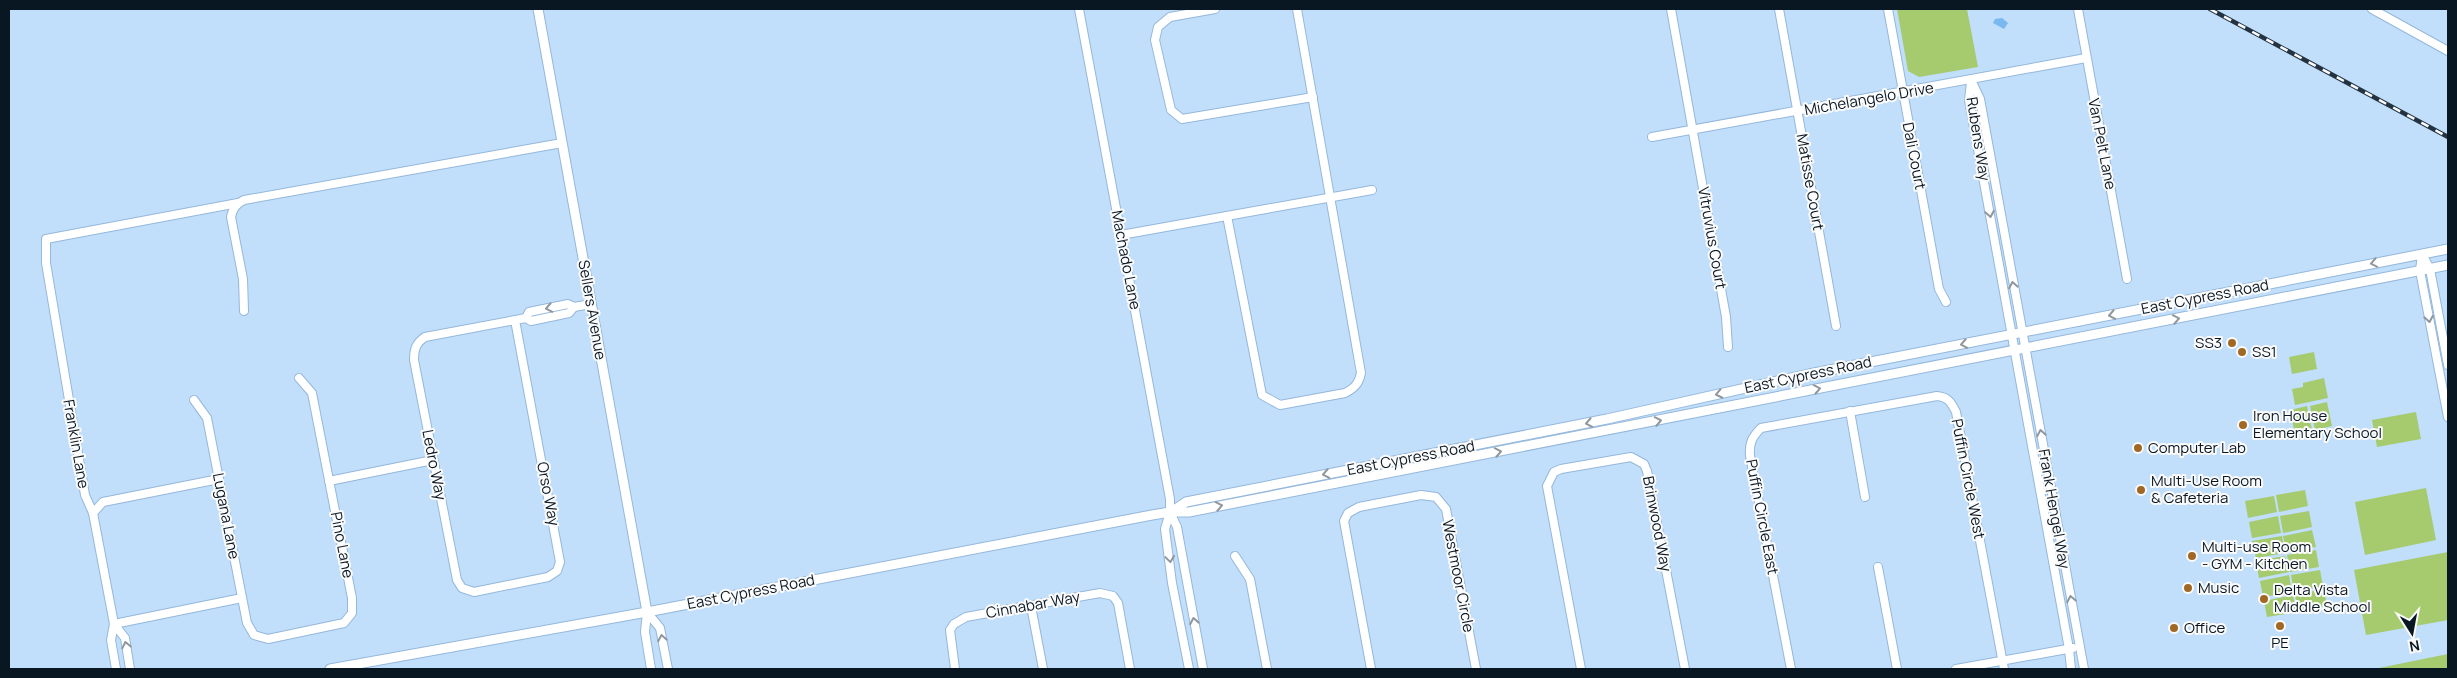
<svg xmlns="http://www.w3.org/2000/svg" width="2457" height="678" font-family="Manrope,sans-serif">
<rect width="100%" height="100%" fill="#c1defb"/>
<g fill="#a5cb6e">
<polygon points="1897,9 1967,9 1978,67 1919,77 1908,71"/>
<polygon points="2314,352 2317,369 2292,374 2289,357"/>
<polygon points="2324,378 2328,398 2295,405 2292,389 2303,387 2303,383"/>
<polygon points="2327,402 2332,426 2315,430 2310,406"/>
<polygon points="2307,406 2312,430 2295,434 2290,410"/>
<polygon points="2416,412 2421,439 2377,447 2372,420"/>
<polygon points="2426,488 2436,540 2365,555 2355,502"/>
<polygon points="2305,490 2308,506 2279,512 2276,495"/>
<polygon points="2274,496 2277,512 2248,518 2245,501"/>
<polygon points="2309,511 2312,527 2283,533 2280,516"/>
<polygon points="2278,516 2281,533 2252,538 2249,522"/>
<polygon points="2312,530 2316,547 2286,552 2283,536"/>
<polygon points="2282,536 2285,553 2256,558 2252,541"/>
<polygon points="2316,550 2319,567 2290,572 2287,555"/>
<polygon points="2448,552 2448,620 2366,635 2354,570"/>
<polygon points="2285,556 2289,572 2259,578 2256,561"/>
<polygon points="2320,570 2323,586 2294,592 2291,575"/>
<polygon points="2289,575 2292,592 2263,597 2260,581"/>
<polygon points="2324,589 2327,606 2298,611 2295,595"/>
<polygon points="2293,595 2296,612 2267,617 2264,601"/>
<polygon points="2448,654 2448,669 2374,669"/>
</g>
<polygon fill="#7ab8f0" points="2002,18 2008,23 2004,29 1993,23 1995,19"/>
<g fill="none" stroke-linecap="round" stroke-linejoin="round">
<g stroke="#94b8db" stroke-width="10">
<g id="minor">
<polyline points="1079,9 1170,499 1170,512 1165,529 1172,583 1189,669"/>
<polyline points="1215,9 1170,17 1158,27 1155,40 1171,110 1182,119 1313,97"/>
<polyline points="1671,9 1726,317 1728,347"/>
<polyline points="1779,9 1836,326"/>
<polyline points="1888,9 1939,289 1946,302"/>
<polyline points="2078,9 2127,279"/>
<polyline points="2372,9 2448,51"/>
<polyline points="1971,80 1980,99 2084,669"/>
<polyline points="1971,82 1969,100 2069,649 2071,669"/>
<polyline points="1652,137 2086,58"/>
<path d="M1227 216 1262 395 1280 405 1345 393C1355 388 1359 383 1361 373L1297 9"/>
<polyline points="1121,235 1372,190"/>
<polyline points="2422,254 2420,271 2448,417"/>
<polyline points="2422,254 2430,269 2448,365"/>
<path d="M244 311 243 279 231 217C233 208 236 204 244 200L562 143"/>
<polyline points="526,318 529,312 568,304 574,307 591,304"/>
<path d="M515 320 560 562 557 571 548 577 474 592 462 588 457 580 414 360C414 349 416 343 425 337L526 318 531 321 569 313 574 307"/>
<polyline points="194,400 207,418 247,623 254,635 268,639 344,623 352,613 352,598 312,393 299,378"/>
<polyline points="1850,411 1865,497"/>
<polyline points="329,481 433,460"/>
<polyline points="1170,512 1177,527 1203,669"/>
<polyline points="93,513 103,502 219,479"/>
<polyline points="1235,556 1250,579 1267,669"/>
<polyline points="1878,567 1897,669"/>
<polyline points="1031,606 1043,669"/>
<polyline points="647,612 660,628 668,669"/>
<polyline points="647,612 645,632 651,669"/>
<polyline points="114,624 242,598"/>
<polyline points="114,624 125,638 130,669"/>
<polyline points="116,669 111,640 114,624 93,513 85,495 46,263 46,239 238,203"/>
<polyline points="955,669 950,630 954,624 966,617 1100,593 1113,596 1118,603 1130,669"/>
<polyline points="1371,669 1344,521 1348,513 1359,507 1421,495 1436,497 1446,509 1476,669"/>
<polyline points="1581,669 1547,486 1554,472 1561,469 1631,457 1644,464 1647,471 1685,669"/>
<path d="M1791 669 1750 456C1749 443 1752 437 1761 428L1937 396C1948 397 1951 402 1956 412L2004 669"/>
<polyline points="1956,669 2073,648"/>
</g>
</g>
<g stroke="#94b8db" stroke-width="11">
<g id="tertiary">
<polyline points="538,9 647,612"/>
<polyline points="1171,512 1186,502 1607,419 1809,374 2448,249"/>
<polyline points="330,669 647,612 1152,515 1170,512 1189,512 2448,265"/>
</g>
</g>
<use href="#minor" stroke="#fff" stroke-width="8"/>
<use href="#tertiary" stroke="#fff" stroke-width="9"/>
<g stroke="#233341" stroke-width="4.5">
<polyline id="rail" points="2210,9 2448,137"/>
</g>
<use href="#rail" stroke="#fbfbfb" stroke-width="2.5" stroke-dasharray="8" stroke-linecap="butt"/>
</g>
<defs><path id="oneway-chevron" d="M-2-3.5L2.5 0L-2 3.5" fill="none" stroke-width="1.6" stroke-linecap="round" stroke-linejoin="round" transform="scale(1.25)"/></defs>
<g stroke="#90979c">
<use href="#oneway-chevron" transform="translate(1990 214) rotate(80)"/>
<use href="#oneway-chevron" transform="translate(2374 263) rotate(169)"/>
<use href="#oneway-chevron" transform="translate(2013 285) rotate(-100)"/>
<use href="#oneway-chevron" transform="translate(549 308) rotate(169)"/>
<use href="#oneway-chevron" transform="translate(2112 315) rotate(169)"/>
<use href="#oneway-chevron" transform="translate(2176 319) rotate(-11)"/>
<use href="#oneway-chevron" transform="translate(2429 319) rotate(80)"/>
<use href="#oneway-chevron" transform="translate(1964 344) rotate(169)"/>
<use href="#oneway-chevron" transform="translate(1817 389) rotate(-11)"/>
<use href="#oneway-chevron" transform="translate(1719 394) rotate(168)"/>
<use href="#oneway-chevron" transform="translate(1658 421) rotate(-11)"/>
<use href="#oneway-chevron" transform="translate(1589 423) rotate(169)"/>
<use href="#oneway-chevron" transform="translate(2041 433) rotate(-100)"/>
<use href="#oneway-chevron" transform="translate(1498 452) rotate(-11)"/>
<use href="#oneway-chevron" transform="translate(1326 474) rotate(169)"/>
<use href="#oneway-chevron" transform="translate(1219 506) rotate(-11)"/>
<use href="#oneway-chevron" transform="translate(1170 559) rotate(82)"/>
<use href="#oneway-chevron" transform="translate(2071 599) rotate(-101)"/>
<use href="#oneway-chevron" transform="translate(1194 621) rotate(-100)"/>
<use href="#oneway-chevron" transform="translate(662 638) rotate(-100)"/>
<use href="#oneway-chevron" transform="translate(126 645) rotate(-102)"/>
</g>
<g fill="#a06824" stroke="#fbfbfb" stroke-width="2">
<circle cx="2232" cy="343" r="5"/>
<circle cx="2242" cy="352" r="5"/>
<circle cx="2243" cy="425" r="5"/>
<circle cx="2138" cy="448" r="5"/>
<circle cx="2141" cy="490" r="5"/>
<circle cx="2192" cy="556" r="5"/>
<circle cx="2188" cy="588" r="5"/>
<circle cx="2264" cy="599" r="5"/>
<circle cx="2280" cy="626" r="5"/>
<circle cx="2174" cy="628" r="5"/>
</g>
<g text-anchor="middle" stroke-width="4" stroke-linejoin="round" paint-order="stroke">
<g font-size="15" fill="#091723" stroke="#fbfbfb">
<text transform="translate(1869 99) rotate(-10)" y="5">Michelangelo Drive</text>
<text transform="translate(1978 139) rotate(81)" y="5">Rubens Way</text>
<text transform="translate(2102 144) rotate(79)" y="5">Van Pelt Lane</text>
<text transform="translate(1914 156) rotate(79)" y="5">Dali Court</text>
<text transform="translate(1810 182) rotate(80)" y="5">Matisse Court</text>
<text transform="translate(1712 238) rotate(80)" y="5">Vitruvius Court</text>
<text transform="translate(1126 260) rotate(79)" y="5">Machado Lane</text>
<text transform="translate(2205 297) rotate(-11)" y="5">East Cypress Road</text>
<text transform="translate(592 310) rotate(80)" y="5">Sellers Avenue</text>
<text transform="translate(1808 375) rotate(-12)" y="5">East Cypress Road</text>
<text transform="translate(76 444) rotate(80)" y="5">Franklin Lane</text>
<text transform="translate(1411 458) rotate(-11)" y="5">East Cypress Road</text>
<text transform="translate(434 465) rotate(79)" y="5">Ledro Way</text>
<text transform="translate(1968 479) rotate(79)" y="5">Puffin Circle West</text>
<text transform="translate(548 494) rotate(79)" y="5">Orso Way</text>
<text transform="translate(2054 509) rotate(80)" y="5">Frank Hengel Way</text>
<text transform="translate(226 516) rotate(79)" y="5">Lugana Lane</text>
<text transform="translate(1762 517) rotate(79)" y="5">Puffin Circle East</text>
<text transform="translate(1657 524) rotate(79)" y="5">Brinwood Way</text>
<text transform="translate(342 545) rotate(79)" y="5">Pino Lane</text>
<text transform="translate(1458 576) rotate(79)" y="5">Westmoor Circle</text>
<text transform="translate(751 592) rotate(-11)" y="5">East Cypress Road</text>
<text transform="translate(1033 605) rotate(-10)" y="5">Cinnabar Way</text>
</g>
<g font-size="15" fill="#091723" stroke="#fbfbfb" text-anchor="start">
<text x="2222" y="348" text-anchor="end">SS3</text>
<text x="2252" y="357">SS1</text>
<text x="2253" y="421">Iron House<tspan x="2253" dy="17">Elementary School</tspan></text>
<text x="2148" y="453">Computer Lab</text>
<text x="2151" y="486">Multi-Use Room<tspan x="2151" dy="17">&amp; Cafeteria</tspan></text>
<text x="2202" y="552">Multi-use Room<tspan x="2202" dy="17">- GYM - Kitchen</tspan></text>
<text x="2198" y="593">Music</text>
<text x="2274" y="595">Delta Vista<tspan x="2274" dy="17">Middle School</tspan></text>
<text x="2184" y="633">Office</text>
<text x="2280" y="648" text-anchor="middle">PE</text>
</g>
</g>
<rect width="2457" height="678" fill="none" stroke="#091723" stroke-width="20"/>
<g transform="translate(2412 633) rotate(169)" stroke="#fbfbfb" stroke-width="4" paint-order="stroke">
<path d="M0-4L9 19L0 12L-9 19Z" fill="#091723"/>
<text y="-8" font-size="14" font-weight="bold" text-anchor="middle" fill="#091723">N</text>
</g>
</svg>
